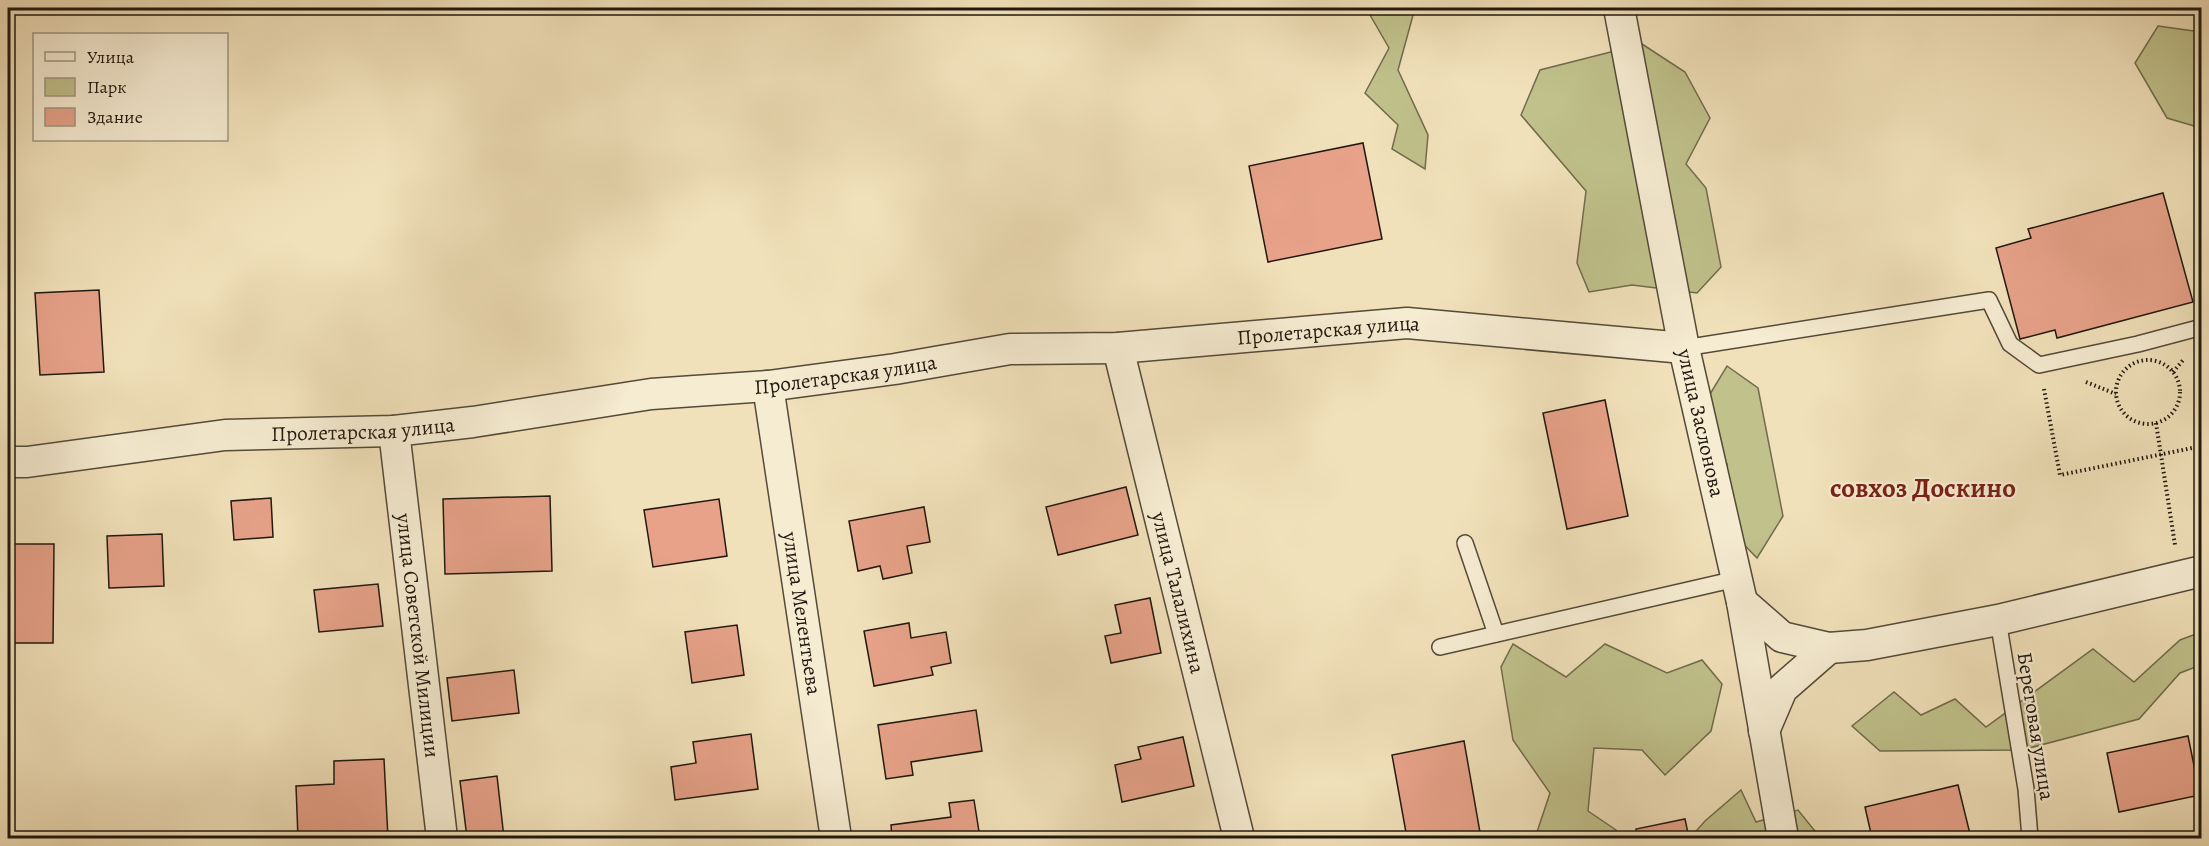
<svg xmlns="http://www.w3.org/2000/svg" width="2209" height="846" font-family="Alegreya,serif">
<rect width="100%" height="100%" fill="#f1e1ba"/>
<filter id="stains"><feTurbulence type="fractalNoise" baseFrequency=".00333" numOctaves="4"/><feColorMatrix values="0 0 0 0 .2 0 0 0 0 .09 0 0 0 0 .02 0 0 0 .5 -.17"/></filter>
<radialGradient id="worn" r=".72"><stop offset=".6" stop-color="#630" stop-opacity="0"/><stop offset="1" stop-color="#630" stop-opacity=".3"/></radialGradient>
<g fill="#c0c18b" stroke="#706c4c" stroke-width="1.5">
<polygon points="1366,8 1415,8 1398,70 1428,135 1425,169 1392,149 1398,125 1365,93 1389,48"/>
<polygon points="2158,26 2201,32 2201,128 2167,118 2135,63"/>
<polygon points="1642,44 1685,72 1710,118 1686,164 1706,188 1721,267 1697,293 1632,285 1589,292 1577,263 1586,191 1521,115 1540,70"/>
<polygon points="1727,366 1758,388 1783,516 1757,558 1721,521 1727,464 1712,444 1707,399"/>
<polygon points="2201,632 2201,665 2180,673 2139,719 2022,750 1880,751 1852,726 1894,692 1921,715 1955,699 1986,727 2093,649 2134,682 2180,640"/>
<polygon points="1513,644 1566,677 1605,644 1667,673 1702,660 1722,684 1711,731 1665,775 1642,750 1594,748 1588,811 1616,830 1613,838 1535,838 1550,793 1513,740 1501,667"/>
<polygon points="1741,790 1756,822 1798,810 1815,831 1805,838 1690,838 1705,821"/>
</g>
<g fill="#e7a289" stroke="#20180e" stroke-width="1.5">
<polygon points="1363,143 1382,239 1268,262 1249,166"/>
<polygon points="2163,193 2193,302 2057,338 2055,330 2020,339 1996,248 2031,238 2028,229"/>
<polygon points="99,290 104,372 40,375 35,293"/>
<polygon points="1605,400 1628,516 1567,529 1543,413"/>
<polygon points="1126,487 1138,535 1058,555 1046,507"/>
<polygon points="550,496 552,571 445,574 443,499"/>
<polygon points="271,498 273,537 234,540 231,501"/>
<polygon points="719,499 727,556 653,567 644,510"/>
<polygon points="924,507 930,542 907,546 912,573 883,579 880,566 858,571 849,521"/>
<polygon points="162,534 164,586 109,588 107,536"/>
<polygon points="8,544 54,544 53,643 8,643"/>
<polygon points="378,584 383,626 319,632 314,590"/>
<polygon points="1150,598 1161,653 1111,663 1105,636 1121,633 1115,605"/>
<polygon points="909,623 911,638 946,632 951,663 931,667 933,675 874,686 864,631"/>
<polygon points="737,625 744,675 692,683 685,632"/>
<polygon points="514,670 519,713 452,721 447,678"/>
<polygon points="976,710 982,751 911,762 913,775 886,779 878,725"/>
<polygon points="751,734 758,789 675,800 671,767 696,763 693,742"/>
<polygon points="2188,736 2200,795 2119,812 2107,753"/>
<polygon points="1183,737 1194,786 1122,802 1115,765 1141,759 1138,747"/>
<polygon points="1464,741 1481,838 1407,838 1392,755"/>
<polygon points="384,759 388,838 298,838 296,786 334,784 334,761"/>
<polygon points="497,776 504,838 467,838 460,781"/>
<polygon points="1958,785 1971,838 1872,838 1865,807"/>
<polygon points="974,800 980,838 892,838 891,825 951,817 949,803"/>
<polygon points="1685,819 1689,838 1637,838 1636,829"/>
</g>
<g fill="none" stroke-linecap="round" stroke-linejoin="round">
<g stroke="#544a39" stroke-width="18">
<g id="lane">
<polyline points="1684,348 1989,300 2010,344 2039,365 2138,344 2202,327"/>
<polyline points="1465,543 1496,634"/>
<polyline points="1998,620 2026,789 2030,838"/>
<polyline points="1440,647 1736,579"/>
</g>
</g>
<g stroke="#544a39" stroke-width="33">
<g id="street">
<path id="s1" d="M1619 8 1684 348 1742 602 1783 838"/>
<path id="s2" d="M1118 348 1239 838"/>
<path id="s3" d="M768 386 836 838"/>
<path id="s4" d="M394 431 442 838"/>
<path id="s5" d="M8 462H27L225 435 394 431 473 422 651 394 768 386 895 369 1010 349 1118 348 1407 323 1684 348"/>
<polyline points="1742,602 1782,637 1829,648 1867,645 1998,620 2202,571"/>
<polyline points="1764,731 1782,689 1829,648"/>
</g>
</g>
<g stroke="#20180e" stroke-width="4" stroke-dasharray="1.5 3" stroke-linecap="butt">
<circle cx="2148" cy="392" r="32"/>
<polyline points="2173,372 2184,359"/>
<polyline points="2086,382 2116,394"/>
<polyline points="2044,389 2060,475 2202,446"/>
<polyline points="2156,423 2175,545"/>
</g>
<use href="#lane" stroke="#f6ecd2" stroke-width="15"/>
<use href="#street" stroke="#f6ecd2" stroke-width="30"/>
</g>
<g text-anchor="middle" stroke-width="4.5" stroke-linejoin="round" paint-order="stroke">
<g font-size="21" fill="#20180e" stroke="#f6ecd2">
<text dy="7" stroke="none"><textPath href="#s5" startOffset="1329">Пролетарская улица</textPath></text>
<text dy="7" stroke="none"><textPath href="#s5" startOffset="843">Пролетарская улица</textPath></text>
<text dy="7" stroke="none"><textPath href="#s1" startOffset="423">улица Заслонова</textPath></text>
<text dy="7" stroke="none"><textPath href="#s5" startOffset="357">Пролетарская улица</textPath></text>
<text dy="7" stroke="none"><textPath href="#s2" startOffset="252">улица Талалихина</textPath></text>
<text dy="7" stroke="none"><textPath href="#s3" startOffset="230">улица Мелентьева</textPath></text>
<text dy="7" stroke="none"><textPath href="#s4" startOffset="206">улица Советской Милиции</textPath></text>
<text transform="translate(2036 726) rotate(81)" y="7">Береговая улица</text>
</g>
<g font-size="27" font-weight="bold" fill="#7a1f14" stroke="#f6ecd2">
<text x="1923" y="497">совхоз Доскино</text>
</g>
</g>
<rect width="2209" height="846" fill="none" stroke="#f1e1ba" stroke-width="30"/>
<rect x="9" y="9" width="2191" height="828" fill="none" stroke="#20180e" stroke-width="3"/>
<rect x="15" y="15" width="2179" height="816" fill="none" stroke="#20180e" stroke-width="1.5"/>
<rect x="33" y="33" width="195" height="108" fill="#f6ecd2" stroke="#a09784" stroke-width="1.5"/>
<rect x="45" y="52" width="30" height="9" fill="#f6ecd2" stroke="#a09784" stroke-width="1.5"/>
<text x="87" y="63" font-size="18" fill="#20180e">Улица</text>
<rect x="45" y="78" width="30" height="18" fill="#c0c18b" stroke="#a09784" stroke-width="1.5"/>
<text x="87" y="93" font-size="18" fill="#20180e">Парк</text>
<rect x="45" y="108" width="30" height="18" fill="#e7a289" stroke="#a09784" stroke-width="1.5"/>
<text x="87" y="123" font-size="18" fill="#20180e">Здание</text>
<rect width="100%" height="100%" filter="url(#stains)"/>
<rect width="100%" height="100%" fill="url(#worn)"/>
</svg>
